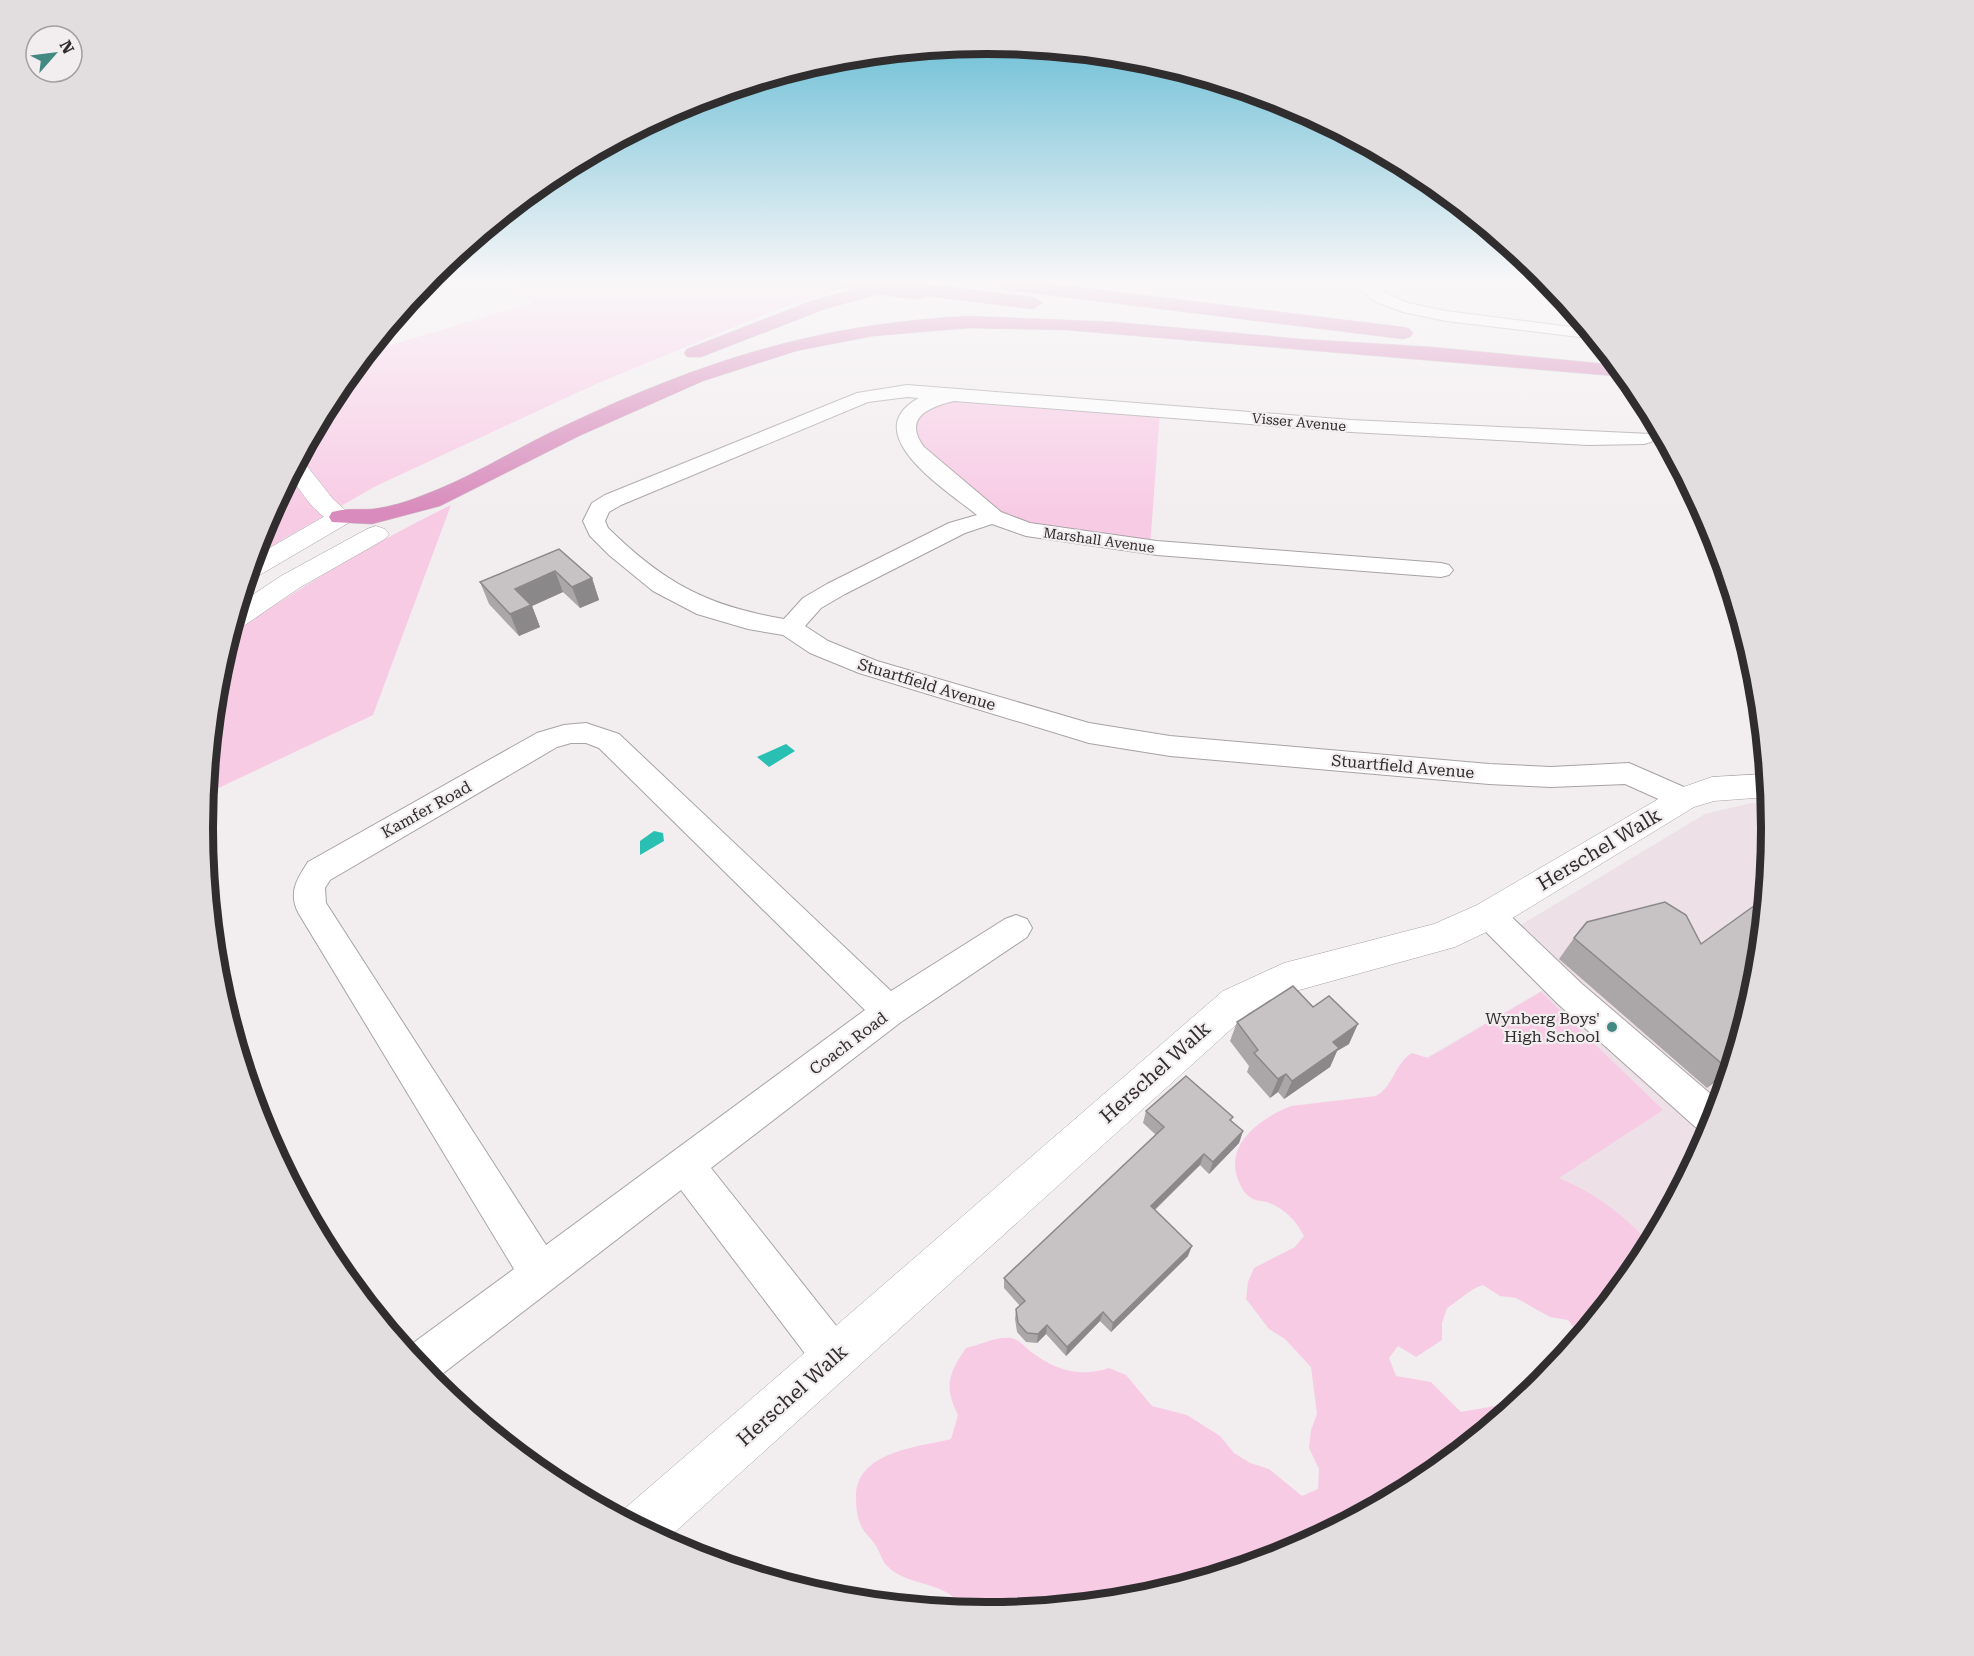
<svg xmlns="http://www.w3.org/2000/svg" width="1974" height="1656" font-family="'Roboto Serif',serif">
<rect width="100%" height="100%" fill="#f2edef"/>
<polygon fill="#ede0e7" points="1751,803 1769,804 1771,828 1756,981 1712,1129 1639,1264 1622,1285 1421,1061 1565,977 1514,929 1705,814"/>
<g fill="#f8cbe5">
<polygon points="508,280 829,280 856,284 775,310 596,384 376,486 254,556 262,527 335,392 367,352 532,303"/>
<polygon points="938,398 1160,411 1150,547 1018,530 911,441 914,411"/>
<path d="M451 505 373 715 206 794 218 675 229 636C300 587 373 543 451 505Z"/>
<path d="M1541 992 1663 1110 1559 1178C1600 1196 1619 1212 1650 1243L1639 1264 1580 1336 1568 1320 1550 1317 1516 1298 1500 1296 1483 1285C1468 1290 1460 1300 1447 1308L1442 1323V1340L1416 1357 1398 1346 1389 1358 1396 1376 1431 1382 1461 1412 1511 1403 1526 1390 1529 1374 1543 1368 1551 1371 1541 1383 1423 1480 1287 1553 1140 1597 987 1612 964 1610C947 1579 911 1589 887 1566 882 1561 880 1552 876 1546 873 1541 868 1536 864 1531 857 1520 856 1509 856 1496 857 1451 919 1447 951 1439L958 1415C944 1387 948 1374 966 1348 981 1345 995 1336 1011 1338 1018 1339 1025 1347 1030 1351 1055 1370 1079 1378 1109 1368L1126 1375 1152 1406 1187 1415 1220 1436 1234 1453 1250 1463 1269 1469 1302 1496 1318 1489 1319 1469 1309 1448 1311 1430 1317 1414 1311 1367 1285 1339 1269 1329 1246 1299 1248 1282 1254 1268 1295 1247 1304 1236C1296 1220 1284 1208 1267 1202 1263 1201 1257 1201 1253 1199 1245 1195 1240 1186 1237 1177 1226 1142 1263 1117 1291 1106L1376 1096C1394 1086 1394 1064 1412 1053L1428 1058Z"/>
</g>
<g fill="#29bfb2">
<polygon points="786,744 795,751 769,767 757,757"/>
<polygon points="654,831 663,833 664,841 640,855 640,841"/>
</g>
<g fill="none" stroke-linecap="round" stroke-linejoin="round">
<g stroke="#a7a2a5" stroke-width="2">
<g id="minor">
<polygon points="1350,280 1369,280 1386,293 1408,303 1446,311 1587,329 1596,339 1446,321 1403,312 1374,301"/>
<path d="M907 385 1351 420 1651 434 1654 438 1651 442 1644 444 1588 445 1351 432 954 401C930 407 902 417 924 447L1001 512 1030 523 1157 541 1441 563 1449 565 1453 570 1449 575 1441 577 1157 555 1026 536 992 524 965 533 845 594 821 608 805 626 828 641 877 661 1089 723 1170 736 1489 764 1551 767 1629 763 1693 791 1698 799 1693 807 1683 810 1625 784 1551 787 1489 784 1170 756 1089 743 859 673 810 653 783 635 748 629 697 614 653 591 609 555 590 536 583 521 592 503 605 495 857 393ZM907 397 919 398C854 433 949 492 977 515L949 523 827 584 803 598 784 619C707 606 664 583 608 528L605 521 609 512 621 505 868 402Z"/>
<path d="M586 723 619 734 891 991 1005 919 1016 915 1027 919 1032 928 1027 937 901 1022 711 1168 849 1342 855 1357 849 1372 834 1378 819 1372 681 1190 433 1381 405 1349 514 1269 299 914C288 894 296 880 308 862L537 733 564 725ZM571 743H586L599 748 865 1010 546 1245 326 903 325 888 330 880 557 747Z"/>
<polygon points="1489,902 1500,906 1582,984 1720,1102 1708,1135 1701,1132 1558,1004 1478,924 1473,915 1478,906"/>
</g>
</g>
<g stroke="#a7a2a5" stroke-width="1">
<path id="tertiary" d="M299 460 303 461 333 499 353 517 350 522C322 529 304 495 290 476Z"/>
</g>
<g stroke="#a7a2a5" stroke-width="1">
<g id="secondary">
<polygon points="341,510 350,512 353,517 350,522 258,576 247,577 254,557 332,512"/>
<polygon points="376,526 385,529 389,534 385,539 299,588 245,625 232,627 239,604 281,576 367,529"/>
<polygon points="1766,774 1768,797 1714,801 1694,807 1501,925 1455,947 1292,992 1249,1013 665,1541 620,1517 623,1510 1223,991 1284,963 1434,924 1477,905 1672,791 1712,777"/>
</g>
</g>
<g stroke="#c9c8c9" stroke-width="1">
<g id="trunk">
<polygon points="888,280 914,280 912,285 918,283 1033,297 1043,303 1033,309 918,295 911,293 909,289 911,285 825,309 701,357 687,357 684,353 687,349 811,301"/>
<polygon points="1001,280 1020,280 1403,327 1410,329 1413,333 1410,337 1403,339 1008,290 1001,288 999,284"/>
<path d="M969 316 1114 322 1301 339 1432 347 1617 365 1627 377 1066 330 969 328 873 336 796 351 703 381 579 436 440 506 372 524 332 522 329 517 332 512C346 508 359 510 373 509 389 507 406 502 421 496 471 478 516 448 564 426 702 361 816 324 969 316Z"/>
</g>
</g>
<use href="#minor" fill="#fff" fill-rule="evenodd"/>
<use href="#tertiary" fill="#fff" fill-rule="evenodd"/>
<use href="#secondary" fill="#fff" fill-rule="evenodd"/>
<use href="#trunk" fill="#d88bbc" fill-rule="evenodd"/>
<g stroke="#c9c8c9" stroke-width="22" stroke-linecap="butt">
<polyline id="trunk-bridge" points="855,280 918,289"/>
</g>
<use href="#trunk-bridge" stroke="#d88bbc" stroke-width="21"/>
</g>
<g fill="#aba7a9">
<polygon points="559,549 592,578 599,600 580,608 563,592 532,606 540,627 519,636 489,604 480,582"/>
<polygon points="1574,938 1701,944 1729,1070 1707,1088 1559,959"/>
<polygon points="1237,1022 1349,1044 1337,1051 1330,1067 1284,1099 1278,1092 1270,1098 1247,1072 1249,1066 1230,1041"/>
<polygon points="1146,1111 1243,1131 1239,1143 1209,1174 1200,1165 1155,1210 1188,1256 1111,1332 1100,1321 1066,1356 1046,1334 1037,1343 1026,1342 1017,1332 1015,1319 1016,1309 1020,1306 1004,1288 1004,1278 1156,1135 1143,1123"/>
</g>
<g fill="#8b8889">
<polygon points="555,571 563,592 532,606 540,627 519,636 510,614 515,589"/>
<polygon points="592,578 599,600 580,608 572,587"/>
<polygon points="1358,1024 1349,1044 1337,1051 1330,1067 1284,1099 1292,1081 1333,1042"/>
<polygon points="1731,1066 1729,1070 1707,1088 1727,1068"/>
<polygon points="1286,1074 1278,1092 1270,1098 1278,1079"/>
<polygon points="1243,1131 1239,1143 1209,1174 1213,1162"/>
<polygon points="1204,1154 1200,1165 1147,1217 1151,1206"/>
<polygon points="1192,1246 1188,1256 1111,1332 1113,1323"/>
<polygon points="1103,1312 1100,1321 1066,1356 1067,1347"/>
<polygon points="1047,1325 1046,1334 1037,1343 1038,1334"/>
</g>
<g fill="#c7c2c4" stroke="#8b8889" stroke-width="1.5">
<polygon points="559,549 592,578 572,587 555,571 515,589 531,605 510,614 480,582"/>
<polygon points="1765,898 1756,981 1731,1066 1727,1068 1574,938 1587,922 1665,902 1686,915 1701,944"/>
<polygon points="1293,986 1313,1007 1329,996 1358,1024 1333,1042 1339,1048 1292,1081 1286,1074 1278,1079 1254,1053 1258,1050 1237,1022"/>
<polygon points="1186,1076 1233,1117 1230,1120 1243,1131 1213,1162 1204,1154 1151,1206 1192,1246 1113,1323 1103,1312 1067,1347 1047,1325 1038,1334 1027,1333 1018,1323 1016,1309 1025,1301 1004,1278 1164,1127 1146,1111"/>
</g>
<linearGradient id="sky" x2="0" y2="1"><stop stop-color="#5bb8d2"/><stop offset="0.55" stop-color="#f9f7f8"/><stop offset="1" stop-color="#f9f7f8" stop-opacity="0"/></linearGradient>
<rect width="1974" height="512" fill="url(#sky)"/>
<circle fill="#428981" stroke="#f2edef" stroke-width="2" cx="1612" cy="1027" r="6"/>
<g text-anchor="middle" stroke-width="4.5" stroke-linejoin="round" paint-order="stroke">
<g font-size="14" fill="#2f2d2e" stroke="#f2edef">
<text transform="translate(1299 422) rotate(5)" y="5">Visser Avenue</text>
<text transform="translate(1099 540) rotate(8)" y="5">Marshall Avenue</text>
</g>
<g font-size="16" fill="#2f2d2e" stroke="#f2edef">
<text transform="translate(927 684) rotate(17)" y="6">Stuartfield Avenue</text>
<text transform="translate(1403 766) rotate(5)" y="6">Stuartfield Avenue</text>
<text transform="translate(426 809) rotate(-29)" y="6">Kamfer Road</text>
<text transform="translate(848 1043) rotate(-37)" y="6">Coach Road</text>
</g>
<g font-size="16" fill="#2f2d2e" stroke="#f2edef" text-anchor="end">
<text x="1600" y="1024">Wynberg Boys'<tspan x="1600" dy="18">High School</tspan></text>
</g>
<g font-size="20" fill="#2f2d2e" stroke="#f2edef">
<text transform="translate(1599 849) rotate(-31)" y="7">Herschel Walk</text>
<text transform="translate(1155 1072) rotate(-42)" y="7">Herschel Walk</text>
<text transform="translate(792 1395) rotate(-42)" y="7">Herschel Walk</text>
</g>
</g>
<path d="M0 0H1974V1656H0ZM213 828a774 774 0 1 1 1548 0a774 774 0 1 1-1548 0Z" fill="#e2dee0" fill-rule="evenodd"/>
<path fill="none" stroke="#2f2d2e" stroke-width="8" d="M213 828a774 774 0 1 1 1548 0a774 774 0 1 1-1548 0Z"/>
<g transform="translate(54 54) rotate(62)"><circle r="28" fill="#f2edef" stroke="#a4a0a2" stroke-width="1.5"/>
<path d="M0-4.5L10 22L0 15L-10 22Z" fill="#428981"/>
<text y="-9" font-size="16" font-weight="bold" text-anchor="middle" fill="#2f2d2e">N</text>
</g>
</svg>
